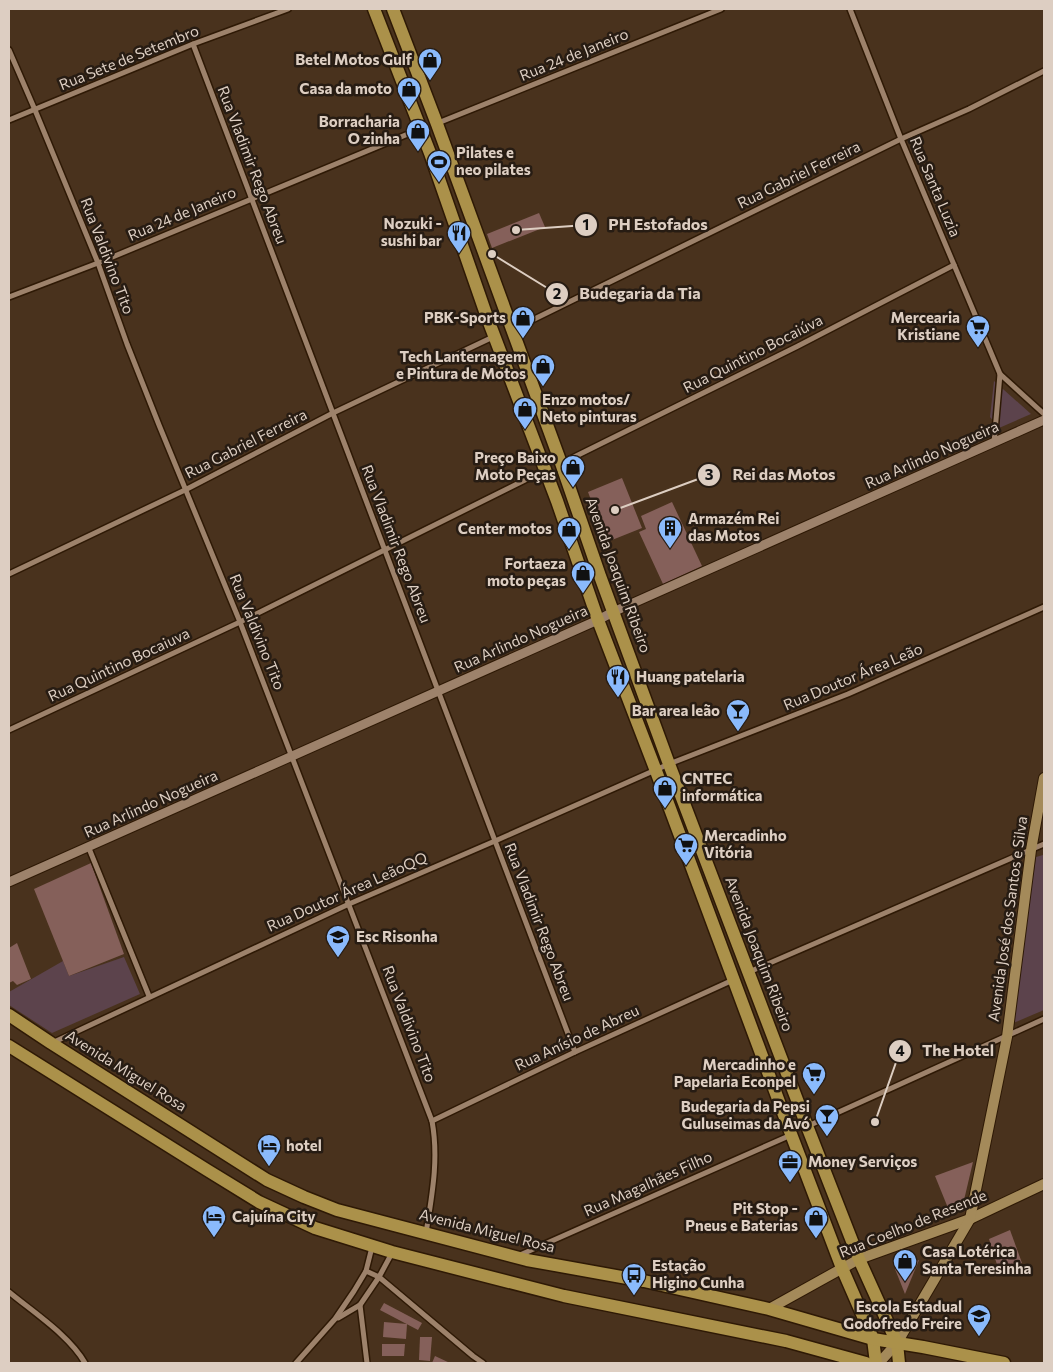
<svg xmlns="http://www.w3.org/2000/svg" width="1053" height="1372" font-family="Commissioner,sans-serif">
<rect width="100%" height="100%" fill="#49321d"/>
<g fill="#5c434c">
<polygon points="994,381 1031,414 999,428 990,417"/>
<polygon points="1043,855 1044,906 1044,1010 1011,1024 1036,857"/>
<polygon points="124,957 140,994 52,1033 9,1005 9,992 63,961 69,976"/>
</g>
<g fill="#85605a">
<polygon points="539,213 545,227 492,248 487,234"/>
<polygon points="622,478 642,528 607,542 588,492"/>
<polygon points="672,502 702,566 663,584 639,532 646,529 641,516"/>
<polygon points="91,863 124,954 69,976 34,889"/>
<polygon points="17,943 31,979 17,985 13,981 9,983 9,948"/>
<polygon points="973,1162 964,1200 948,1208 935,1176"/>
<polygon points="1010,1230 1022,1263 999,1271 989,1239"/>
<polygon points="919,1260 905,1294 895,1269"/>
<polygon points="384,1303 422,1323 418,1330 380,1310"/>
<polygon points="384,1322 407,1324 406,1339 383,1337"/>
<polygon points="420,1337 432,1337 430,1361 419,1360"/>
<polygon points="382,1344 405,1344 404,1356 382,1356"/>
<polygon points="435,1356 450,1363 432,1363"/>
</g>
<g fill="none" stroke-linecap="round" stroke-linejoin="round">
<g stroke="#2e1905" stroke-width="8">
<g id="minor">
<polyline points="850,9 901,139 1000,374 1044,414"/>
<polyline points="193,44 575,1052"/>
<path d="M9 50 35 110 98 263 127 344 159 425 240 622 432 1121C439 1159 432 1195 426 1233"/>
<polyline points="9,120 193,44 288,9"/>
<polyline points="438,123 721,9"/>
<polyline points="9,297 98,263 420,129"/>
<polyline points="512,330 901,139 969,109 1044,71"/>
<polyline points="994,443 1000,374"/>
<polyline points="562,463 798,346 954,265"/>
<polyline points="9,574 185,490 333,413 493,337"/>
<polyline points="9,730 240,622 545,470"/>
<polyline points="88,846 149,996"/>
<polyline points="749,972 1044,844"/>
<polyline points="52,1043 349,904 495,841 669,764 848,694 1044,607"/>
<polyline points="432,1121 575,1052 733,980"/>
<polyline points="808,1126 1044,1019"/>
<polyline points="520,1255 791,1135"/>
<polyline points="366,1271 379,1277 473,1356 483,1363"/>
<path d="M9 1292C33 1312 70 1336 85 1363"/>
<polyline points="360,1305 367,1363"/>
<polyline points="338,1318 360,1305 379,1277 392,1253"/>
<polyline points="296,1363 335,1319 354,1291 366,1271 372,1247"/>
</g>
</g>
<g stroke="#2e1905" stroke-width="11">
<polyline id="tertiary" points="9,882 598,620 613,612 1044,420"/>
</g>
<g stroke="#2e1905" stroke-width="12">
<g id="secondary">
<polyline points="769,1309 859,1259 970,1219 1044,1184"/>
<polyline points="879,1363 897,1343 970,1219 1007,1037 1031,850 1044,778"/>
</g>
</g>
<g stroke="#2e1905" stroke-width="15">
<g id="primary">
<polyline points="374,9 430,153 487,317 557,501 598,620 656,771 791,1134 842,1268 873,1339 876,1363"/>
<polyline points="393,9 437,124 561,463 600,576 669,764 807,1126 859,1259 897,1343 899,1363"/>
<polyline points="9,1015 51,1043 267,1180 304,1197 337,1210 527,1260 644,1281 769,1309 873,1339 923,1347 1004,1363"/>
<polyline points="9,1046 207,1170 259,1202 315,1228 392,1252 564,1296 786,1341 866,1363"/>
</g>
</g>
<use href="#minor" stroke="#9d826b" stroke-width="5"/>
<use href="#tertiary" stroke="#9d826b" stroke-width="9"/>
<use href="#secondary" stroke="#a48a5a" stroke-width="10"/>
<use href="#primary" stroke="#ab914a" stroke-width="12"/>
</g>
<defs>
<g id="shop-pin" transform="scale(1.25)"><path d="M0 17L-7.5 6A9.5 9.5 0 1 1 7.5 6Z" fill="#8abafc" stroke="#271c13"/><path d="M-5-2.5h2.3a2.7 3.5 0 0 1 5.4 0H5L5.5 6h-11ZM-1.5-2.5h3a1.5 2.3 0 0 0-3 0Z" fill="#111"/></g>
<g id="stadium-pin" transform="scale(1.25)"><path d="M0 17L-7.5 6A9.5 9.5 0 1 1 7.5 6Z" fill="#8abafc" stroke="#271c13"/><path d="M0-5a6.5 5 0 1 0 0 10a6.5 5 0 1 0 0-10ZM-3.5-1.8h7v3.6h-7Z" fill="#111"/></g>
<g id="restaurant-pin" transform="scale(1.25)"><path d="M0 17L-7.5 6A9.5 9.5 0 1 1 7.5 6Z" fill="#8abafc" stroke="#271c13"/><path d="M-5-6h1v4h1v-4h1v4h1v-4h1v5L-1.5 .5V6h-2V.5L-5-1ZM5-6V6H3V1.5H1.5Q1.5-4 5-6Z" fill="#111"/></g>
<g id="supermarket-pin" transform="scale(1.25)"><path d="M0 17L-7.5 6A9.5 9.5 0 1 1 7.5 6Z" fill="#8abafc" stroke="#271c13"/><path d="M-6-5.5h2.5l.6 2H6L4.5 2H-2.5L-4.4-4H-6ZM-1.5 3.2a1.3 1.3 0 1 0 .1 0ZM3 3.2a1.3 1.3 0 1 0 .1 0Z" fill="#111"/></g>
<g id="building-pin" transform="scale(1.25)"><path d="M0 17L-7.5 6A9.5 9.5 0 1 1 7.5 6Z" fill="#8abafc" stroke="#271c13"/><path d="M-4-6H4V6H1V3H-1V6H-4ZM-2.5-4.3h1.7v1.8h-1.7ZM.8-4.3h1.7v1.8H.8ZM-2.5-1h1.7V.8h-1.7ZM.8-1h1.7V.8H.8Z" fill="#111"/></g>
<g id="bar-pin" transform="scale(1.25)"><path d="M0 17L-7.5 6A9.5 9.5 0 1 1 7.5 6Z" fill="#8abafc" stroke="#271c13"/><path d="M-6-5H6L.8 .8V4.5H3.5V6h-7V4.5H-.8V.8Z" fill="#111"/></g>
<g id="school-pin" transform="scale(1.25)"><path d="M0 17L-7.5 6A9.5 9.5 0 1 1 7.5 6Z" fill="#8abafc" stroke="#271c13"/><path d="M0-5L7-2L0 1L-7-2ZM-4 1L0 2.5L4 1V4Q0 6-4 4Z" fill="#111"/></g>
<g id="hotel-pin" transform="scale(1.25)"><path d="M0 17L-7.5 6A9.5 9.5 0 1 1 7.5 6Z" fill="#8abafc" stroke="#271c13"/><path d="M-6-4.5h1.5V1H6V5H4.5V3h-9V5H-6ZM-4 0a1.8 1.8 0 1 1 3.6 0ZM.5 0V-2.5h3Q6-2.5 6 0Z" fill="#111"/></g>
<g id="office-pin" transform="scale(1.25)"><path d="M0 17L-7.5 6A9.5 9.5 0 1 1 7.5 6Z" fill="#8abafc" stroke="#271c13"/><path d="M-6-3h4V-5.5h4V-3h4V5H-6ZM-1-4.5V-3h2v-1.5ZM-6 0V1H6V0Z" fill="#111"/></g>
<g id="bus-pin" transform="scale(1.25)"><path d="M0 17L-7.5 6A9.5 9.5 0 1 1 7.5 6Z" fill="#8abafc" stroke="#271c13"/><path d="M-5-6H5V4H4V6H2V4H-2V6H-4V4H-5ZM-3.5-4V0h7V-4ZM-3.5 1.2v1.5H-2V1.2ZM2 1.2v1.5H3.5V1.2Z" fill="#111"/></g>
</defs>
<g fill-rule="evenodd">
<use href="#shop-pin" x="430" y="60"/>
<use href="#shop-pin" x="409" y="89"/>
<use href="#shop-pin" x="418" y="131"/>
<use href="#stadium-pin" x="439" y="162"/>
<use href="#restaurant-pin" x="459" y="233"/>
<use href="#shop-pin" x="523" y="318"/>
<use href="#supermarket-pin" x="978" y="327"/>
<use href="#shop-pin" x="543" y="366"/>
<use href="#shop-pin" x="525" y="409"/>
<use href="#shop-pin" x="573" y="467"/>
<use href="#building-pin" x="670" y="528"/>
<use href="#shop-pin" x="569" y="529"/>
<use href="#shop-pin" x="583" y="573"/>
<use href="#restaurant-pin" x="618" y="677"/>
<use href="#bar-pin" x="738" y="711"/>
<use href="#shop-pin" x="665" y="788"/>
<use href="#supermarket-pin" x="686" y="845"/>
<use href="#school-pin" x="338" y="937"/>
<use href="#supermarket-pin" x="814" y="1074"/>
<use href="#bar-pin" x="827" y="1116"/>
<use href="#hotel-pin" x="269" y="1146"/>
<use href="#office-pin" x="790" y="1162"/>
<use href="#hotel-pin" x="214" y="1217"/>
<use href="#shop-pin" x="816" y="1218"/>
<use href="#shop-pin" x="905" y="1261"/>
<use href="#bus-pin" x="634" y="1275"/>
<use href="#school-pin" x="979" y="1316"/>
</g>
<g text-anchor="middle" stroke-width="5" stroke-linejoin="round" paint-order="stroke">
<g font-size="15" fill="#ddcec2" stroke="#271c13">
<text transform="translate(574 55) rotate(-22)" y="5">Rua 24 de Janeiro</text>
<text transform="translate(129 58) rotate(-22)" y="5">Rua Sete de Setembro</text>
<text transform="translate(252 165) rotate(69)" y="5">Rua Vladimir Rego Abreu</text>
<text transform="translate(799 175) rotate(-26)" y="5">Rua Gabriel Ferreira</text>
<text transform="translate(935 187) rotate(67)" y="5">Rua Santa Luzia</text>
<text transform="translate(182 214) rotate(-23)" y="5">Rua 24 de Janeiro</text>
<text transform="translate(107 256) rotate(69)" y="5">Rua Valdivino Tito</text>
<text transform="translate(753 354) rotate(-27)" y="5">Rua Quintino Bocaiúva</text>
<text transform="translate(246 444) rotate(-27)" y="5">Rua Gabriel Ferreira</text>
<text transform="translate(932 455) rotate(-24)" y="5">Rua Arlindo Nogueira</text>
<text transform="translate(396 544) rotate(69)" y="5">Rua Vladimir Rego Abreu</text>
<text transform="translate(618 575) rotate(70)" y="5">Avenida Joaquim Ribeiro</text>
<text transform="translate(257 632) rotate(68)" y="5">Rua Valdivino Tito</text>
<text transform="translate(521 639) rotate(-24)" y="5">Rua Arlindo Nogueira</text>
<text transform="translate(119 665) rotate(-25)" y="5">Rua Quintino Bocaiuva</text>
<text transform="translate(853 677) rotate(-23)" y="5">Rua Doutor Área Leão</text>
<text transform="translate(151 804) rotate(-24)" y="5">Rua Arlindo Nogueira</text>
<text transform="translate(347 892) rotate(-24)" y="5">Rua Doutor Área LeãoQQ</text>
<text transform="translate(1008 919) rotate(-82)" y="5">Avenida José dos Santos e Silva</text>
<text transform="translate(539 922) rotate(69)" y="5">Rua Vladimir Rego Abreu</text>
<text transform="translate(759 954) rotate(69)" y="5">Avenida Joaquim Ribeiro</text>
<text transform="translate(409 1024) rotate(69)" y="5">Rua Valdivino Tito</text>
<text transform="translate(577 1038) rotate(-25)" y="5">Rua Anísio de Abreu</text>
<text transform="translate(126 1071) rotate(32)" y="5">Avenida Miguel Rosa</text>
<text transform="translate(648 1184) rotate(-24)" y="5">Rua Magalhães Filho</text>
<text transform="translate(913 1224) rotate(-22)" y="5">Rua Coelho de Resende</text>
<text transform="translate(487 1231) rotate(14)" y="5">Avenida Miguel Rosa</text>
</g>
<g font-size="15" font-weight="bold" fill="#ddcec2" stroke="#271c13" text-anchor="end">
<text x="412" y="65">Betel Motos Gulf</text>
<text x="392" y="94">Casa da moto</text>
<text x="400" y="127">Borracharia<tspan x="400" dy="17">O zinha</tspan></text>
<text x="456" y="158" text-anchor="start">Pilates e<tspan x="456" dy="17">neo pilates</tspan></text>
<text x="442" y="229">Nozuki -<tspan x="442" dy="17">sushi bar</tspan></text>
<text x="506" y="323">PBK-Sports</text>
<text x="960" y="323">Mercearia<tspan x="960" dy="17">Kristiane</tspan></text>
<text x="526" y="362">Tech Lanternagem<tspan x="526" dy="17">e Pintura de Motos</tspan></text>
<text x="542" y="405" text-anchor="start">Enzo motos/<tspan x="542" dy="17">Neto pinturas</tspan></text>
<text x="556" y="463">Preço Baixo<tspan x="556" dy="17">Moto Peças</tspan></text>
<text x="688" y="524" text-anchor="start">Armazém Rei<tspan x="688" dy="17">das Motos</tspan></text>
<text x="552" y="534">Center motos</text>
<text x="566" y="569">Fortaeza<tspan x="566" dy="17">moto peças</tspan></text>
<text x="636" y="682" text-anchor="start">Huang patelaria</text>
<text x="720" y="716">Bar area leão</text>
<text x="682" y="784" text-anchor="start">CNTEC<tspan x="682" dy="17">informática</tspan></text>
<text x="704" y="841" text-anchor="start">Mercadinho<tspan x="704" dy="17">Vitória</tspan></text>
<text x="356" y="942" text-anchor="start">Esc Risonha</text>
<text x="796" y="1070">Mercadinho e<tspan x="796" dy="17">Papelaria Econpel</tspan></text>
<text x="810" y="1112">Budegaria da Pepsi<tspan x="810" dy="17">Guluseimas da Avó</tspan></text>
<text x="286" y="1151" text-anchor="start">hotel</text>
<text x="808" y="1167" text-anchor="start">Money Serviços</text>
<text x="798" y="1214">Pit Stop -<tspan x="798" dy="17">Pneus e Baterias</tspan></text>
<text x="232" y="1222" text-anchor="start">Cajuína City</text>
<text x="922" y="1257" text-anchor="start">Casa Lotérica<tspan x="922" dy="17">Santa Teresinha</tspan></text>
<text x="652" y="1271" text-anchor="start">Estação<tspan x="652" dy="17">Higino Cunha</tspan></text>
<text x="962" y="1312">Escola Estadual<tspan x="962" dy="17">Godofredo Freire</tspan></text>
</g>
</g>
<path fill="none" stroke="#ddcec2" stroke-width="2" d="M516 230L586 225M492 254L557 294M615 510L709 475M875 1122L900 1051"/>
<g fill="#ddcec2" stroke="#271c13" stroke-width="2">
<circle cx="516" cy="230" r="5"/>
<circle cx="492" cy="254" r="5"/>
<circle cx="615" cy="510" r="5"/>
<circle cx="875" cy="1122" r="5"/>
<circle cx="586" cy="225" r="12"/>
<circle cx="557" cy="294" r="12"/>
<circle cx="709" cy="475" r="12"/>
<circle cx="900" cy="1051" r="12"/>
</g>
<g font-size="15" text-anchor="middle" font-weight="bold" fill="#111">
<text x="586" y="230">1</text>
<text x="557" y="299">2</text>
<text x="709" y="480">3</text>
<text x="900" y="1056">4</text>
</g>
<g font-size="16" text-anchor="middle" font-weight="bold" fill="#ddcec2" stroke="#271c13" stroke-width="5" stroke-linejoin="round" paint-order="stroke">
<text x="658" y="230">PH Estofados</text>
<text x="640" y="299">Budegaria da Tia</text>
<text x="784" y="480">Rei das Motos</text>
<text x="958" y="1056">The Hotel</text>
</g>
<rect width="1053" height="1372" fill="none" stroke="#ddcec2" stroke-width="20"/>
</svg>
